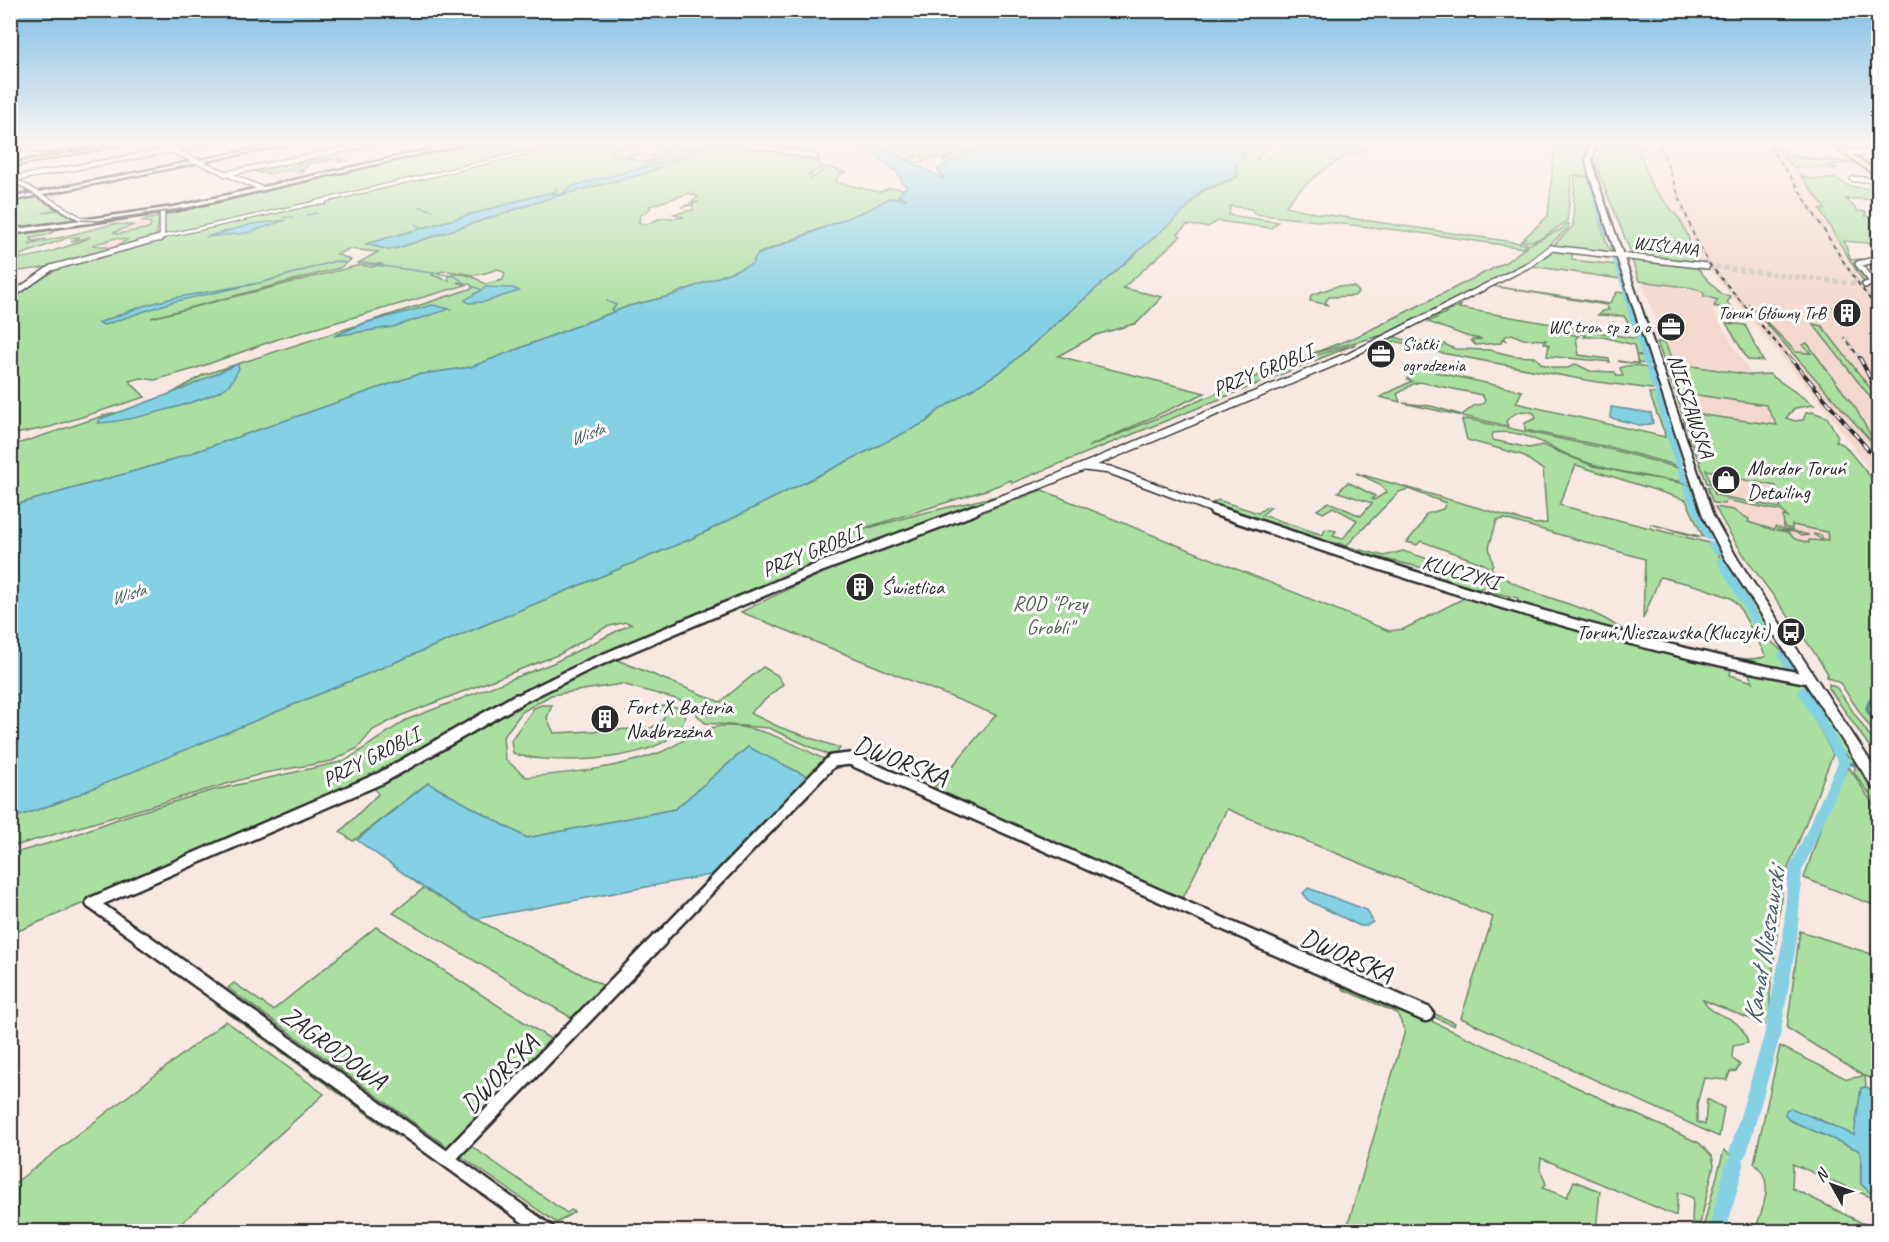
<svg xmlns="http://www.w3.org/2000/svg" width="1889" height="1242" font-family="Caveat,sans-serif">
<rect width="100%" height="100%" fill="#f8e8e2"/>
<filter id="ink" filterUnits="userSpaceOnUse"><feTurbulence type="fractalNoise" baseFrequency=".0167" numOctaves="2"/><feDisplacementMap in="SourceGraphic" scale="12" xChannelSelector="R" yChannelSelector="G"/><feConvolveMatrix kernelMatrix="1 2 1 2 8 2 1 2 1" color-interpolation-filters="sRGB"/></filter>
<g filter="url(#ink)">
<g fill="#f4d8ce">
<polygon points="837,143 851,143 876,160 829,166 818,156 831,154 829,151 840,149"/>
<polygon points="1601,143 1774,143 1786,151 1800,172 1806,173 1807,175 1804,175 1810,179 1832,230 1859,275 1867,286 1878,288 1878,482 1829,413 1704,264 1693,263 1680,238"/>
<polygon points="293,167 314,175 278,183 262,174"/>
<polygon points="152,218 156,218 154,238 78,255 69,247"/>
<polygon points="1642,283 1718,293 1738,312 1712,310 1750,373 1672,362"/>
<polygon points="1682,393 1766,405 1777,425 1689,413"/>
<polygon points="1705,469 1807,489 1839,553 1791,540 1721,511"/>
</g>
<g fill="#abdfa1" stroke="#6b8566" stroke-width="1.5" fill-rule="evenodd">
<path d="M479 143H634L610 151 622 155 636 153 639 155 628 158 648 163 660 159 651 157 657 153H672L650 146 662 143 687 148 701 143H734L719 148 737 143 803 155 801 158H816L823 167 808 175H811V179L827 167 846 172 840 174 835 182 879 192 890 188 906 189 899 196 908 198H892L872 208 757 254 752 264 670 296 629 306 471 367 416 375 163 463 11 506V446L112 413 140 412 203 375 473 288 470 284 457 282 466 285 278 339 194 369 155 380 141 378 129 381 145 397 50 427 10 435 11 298 62 266 162 238 164 217 168 211 189 209 252 192 254 193 226 200ZM693 153 646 173 553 197 404 246 389 250 366 244 532 197 562 194 569 188ZM690 193 698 197 691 202H699L681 207 693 205V210L674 214 683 217C675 220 671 217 663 218 653 219 652 226 639 223L640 216 651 208 649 206ZM349 249 378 252 358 263 383 264 372 267 360 265 151 318 339 268 351 260 337 254ZM498 269 505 273 503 280 485 284C475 277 461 271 449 276L448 280 450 281 432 275C444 267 461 274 475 275 482 275 491 271 498 269Z"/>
<polygon points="746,143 808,143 815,152 810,155"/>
<polygon points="876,143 986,143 942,166 945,163 943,160 951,158 949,157 955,154 945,158 922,159 921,156 910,155 915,158 910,159 913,162 925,162 913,163"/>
<path d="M1246 143H1272L1256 160 1263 161 1288 143H1366L1363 148 1368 150C1343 152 1300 185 1286 206L1315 213 1527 244 1523 248 1414 232 1255 214 1251 209 1230 206 1229 215 1278 222 1271 228 1218 221 1208 227 1187 225 1178 234 1181 236 1123 288 1162 297 1137 323 1096 335 1058 356 1205 393 1088 447 1265 373 1306 358 1356 344 1012 483 1011 480 986 490 836 537 919 514 1027 489 910 530 563 676 363 784 11 934V854L60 840 126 816 214 790 345 761 406 720 553 663 631 624 626 622 606 627 560 654 400 716 373 730 358 748 332 761 264 773 11 847 10 819 57 803 693 538 926 422 939 410 1006 368 1185 210 1201 192 1238 177C1235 165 1235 151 1246 143Z"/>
<path d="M1555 143H1591L1587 156 1588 176 1572 175 1567 221C1553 230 1540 244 1521 241L1548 216Z"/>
<polygon points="1601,143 1637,143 1651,185 1680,220 1688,236 1694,261 1665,259 1631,253 1596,166"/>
<polygon points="1771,143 1775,143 1789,156 1854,163 1830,165 1838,169 1796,166 1796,170"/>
<polygon points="338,157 342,159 338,161 350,161 340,162 332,159 306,165 308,167 299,169 304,171 300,173 291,170 264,174 268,173 259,173 251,170 264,171 274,168 269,166 289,162 293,167 303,164 293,163"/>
<polygon points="1800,175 1810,179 1837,179 1849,186 1878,190 1878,199 1846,199 1858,211 1866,212 1865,216 1878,219 1878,244 1844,241 1851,260 1860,259 1853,264 1870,283 1865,283 1859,275 1824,217 1820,209 1825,210 1823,205"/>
<polygon points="1575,176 1588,177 1607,245 1614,253 1553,246 1573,226"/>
<polygon points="28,197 37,197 56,209 43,213 57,210 78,221 11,231 10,201"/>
<path d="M159 217 156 238 125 248 118 245 127 240 115 238 92 245 122 249 50 267 11 272 10 234 58 229 47 235 31 238 32 241 46 239 29 243 30 245 114 224 134 225 114 232 118 234 150 228 151 223 141 221ZM80 237 71 242 90 237C79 243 26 262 15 257L67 238Z"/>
<polygon points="1566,224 1569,224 1568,228 1533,260 1394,332 1311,354 1358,336 1506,262 1530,244 1562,229"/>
<polygon points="1549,250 1572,251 1572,260 1617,265 1621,279 1531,266"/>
<polygon points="1632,260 1696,267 1721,294 1730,296 1731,298 1727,302 1734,311 1714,306 1718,300 1704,296 1703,292 1693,288 1639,281"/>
<polygon points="1337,286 1354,287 1359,292 1354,296 1329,297 1325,302 1329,305 1310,301 1311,295"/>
<polygon points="1493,286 1609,304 1617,292 1629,294 1649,354 1637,355 1650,358 1652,364 1620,362 1618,361 1638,364 1634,345 1603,337 1584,337 1586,335 1571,331 1566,333 1579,336 1576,338 1579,355 1609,359 1610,362 1547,356 1549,345 1544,343 1546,340 1523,339 1512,334 1504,337 1506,340 1502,339 1501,343 1475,345 1471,340 1482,339 1469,337 1428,322 1461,305 1459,308 1638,339 1624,316 1598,315 1602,311 1609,310 1606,305"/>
<polygon points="1748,303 1796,352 1811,353 1802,345 1807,343 1856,409 1878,449"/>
<polygon points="1726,323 1745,325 1763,361 1748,360"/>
<polygon points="1813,324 1822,326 1878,398 1878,407"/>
<path d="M1391 336 1412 342 1420 341 1440 349 1444 344 1455 349 1490 350 1514 356 1535 357 1542 364 1555 368H1568L1576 364 1590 371 1615 372 1617 376H1623L1620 368C1630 363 1646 366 1655 372L1660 390 1591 381 1431 351 1395 341 1384 345 1379 343Z"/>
<path d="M1657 342 1665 343 1673 363 1751 375 1769 374 1814 405 1795 408 1786 418 1795 421 1803 420 1806 413 1812 412 1827 417 1838 437 1836 441 1844 445 1878 486V739L1840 683 1826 677 1828 674C1793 616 1746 567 1715 507L1733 510 1749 519 1748 522 1774 530 1775 527 1809 535 1801 536 1795 532 1776 530 1787 532 1795 539 1809 543V540L1823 541 1813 534 1821 535 1823 539 1828 540 1827 532 1792 525V529L1784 527 1783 516 1787 517 1782 511 1726 500 1725 504 1713 503 1707 487H1712L1715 495 1781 508 1776 486 1719 475V472L1706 470 1711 484 1707 483 1699 462 1701 460 1698 459 1693 447H1697L1692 444 1687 428H1692L1685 425 1680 407 1687 408 1689 413 1777 425 1766 405 1683 393 1687 405 1679 404Z"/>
<path d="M1417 368 1522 391 1516 403 1665 437 1664 431 1675 433 1685 464 1675 465 1613 448 1525 430V423L1536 418 1534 413C1521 409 1515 412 1506 421L1508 426 1403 403 1431 406 1462 415 1475 405 1483 404 1485 400 1482 395 1420 382 1413 384 1397 394 1400 402 1380 397 1412 381 1407 379Z"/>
<polygon points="1649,393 1663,395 1672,429 1663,429"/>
<path d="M1466 419 1617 451 1686 470 1692 482C1655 480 1610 472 1575 458 1548 447 1524 428 1493 433L1492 436 1493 440 1529 448 1542 445 1593 466 1691 485 1716 538 1693 536 1650 524 1703 537 1686 500 1576 465 1559 505 1709 543 1760 608 1770 630H1765L1772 642 1797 665 1798 670 1794 673 1637 639 1518 603V598L1487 591 1499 579 1498 574 1484 564 1421 541 1417 545 1407 542 1421 525 1426 514 1443 509 1446 503 1408 489 1399 492 1346 546 1384 556 1403 551 1428 559 1427 562 1467 579 1482 569 1494 577C1475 601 1462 589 1437 581L1439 574 1436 571 1346 550 1344 549 1345 546 1339 543 1330 545 1209 505 1218 500 1258 513 1268 506 1271 507 1262 515 1323 535 1325 529 1336 531 1333 536 1343 539 1357 520 1333 507 1323 513 1317 510 1329 502 1361 516 1372 503 1338 492 1348 482 1375 496 1372 499 1374 500 1387 492 1380 484 1356 473 1535 524 1547 523 1543 470 1522 455 1467 440 1462 420ZM1505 519 1645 559 1643 619 1660 577 1701 587 1731 598 1738 605 1766 656C1750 666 1660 645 1640 638 1624 632 1611 621 1595 614 1561 599 1520 593 1491 568L1493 564 1489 547 1497 520Z"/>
<path d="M1042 490 1389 631 1404 629 1468 596 1731 668 1730 675 1753 682 1749 675 1753 673 1799 680 1809 686 1878 793V805L1854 773 1855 767 1852 763 1846 762 1845 759 1848 757 1835 745 1807 697 1813 710 1810 711 1833 754 1783 881 1770 995V1027L1703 1000C1712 1020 1739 1010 1748 1043L1733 1046 1732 1058 1740 1065 1736 1071 1730 1072 1727 1080 1704 1078 1697 1104V1122L1705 1125 1707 1099 1724 1108 1719 1137 1461 1018 1493 917 1227 809 1182 900 1455 1023 1454 1026 932 790 996 715 741 612 826 571Z"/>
<path d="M610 657 720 702 763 667 777 675 783 684 750 713 779 727 840 748 833 757 769 728 705 723 696 714 694 704 622 684 551 695 522 712 503 737 505 759 526 777C571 773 613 769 656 754 680 746 699 725 727 726 763 726 795 745 826 760L810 778 748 747 675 809 527 838 428 783 353 841 340 832 378 794 374 787 524 696Z"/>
<polygon points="1829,684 1837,688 1878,748 1878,759 1829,688"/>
<path d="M541 705H552L547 718 554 733 651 728 662 721 667 711H640C656 706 668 704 684 709 694 763 546 767 513 753L511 740 534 708Z"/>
<polygon points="1849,767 1878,812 1878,907 1804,878 1833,791"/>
<polygon points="424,888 476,919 606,987 572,1018 393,913"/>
<polygon points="376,927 552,1040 449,1148 228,988 234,983 273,1010"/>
<path d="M1800 931 1878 956V1081L1865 1076 1866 1087 1861 1088 1855 1136 1812 1116 1789 1120 1858 1150 1861 1154V1184L1878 1200 1793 1164 1792 1188 1878 1231H1755C1762 1208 1777 1182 1754 1163L1780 1046 1847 1079 1864 1076 1787 1028Z"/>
<polygon points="629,978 632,980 471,1146 567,1213 571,1210 574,1212 557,1223 462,1157 463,1151"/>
<polygon points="1343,981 1699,1143 1712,1156 1714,1165 1700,1224 1692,1222 1693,1198 1678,1192 1676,1216 1541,1158 1540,1168 1546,1184 1542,1188 1567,1197 1574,1181 1600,1191 1596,1231 1346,1231 1405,1031 1397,1013 1342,989"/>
<polygon points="219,1002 402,1132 399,1137 215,1004"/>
<polygon points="226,1021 324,1094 173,1231 11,1231 11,1186"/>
<polygon points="1724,1150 1743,1165 1723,1231 1702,1231"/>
</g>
<g fill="#84d1e3" stroke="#608f99" stroke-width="1.5">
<polygon points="858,143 874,143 944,179 937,169 986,143 1246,143 1242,145 1245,156 1235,164 1238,176 1201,191 1185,210 1006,368 939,410 926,422 693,538 65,800 11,819 11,506 163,463 416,375 471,367 629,306 670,296 752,264 757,255 872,208 889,198 907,199 898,196 907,186 903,184 897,172"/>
<polygon points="701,149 706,149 646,173 553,197 404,246 389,250 366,244 532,197 557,191 551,194 563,194 572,186 649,166"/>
<polygon points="286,220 247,233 206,237 252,224"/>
<polygon points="264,282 172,302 104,325 98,323 143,306 173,298"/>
<polygon points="486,287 513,288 519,291 484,302 469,303 465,300"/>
<polygon points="432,305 450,309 393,327 334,336 365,323"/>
<path d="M237 364 239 368C235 377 231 385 222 390 195 404 127 422 98 423L100 419 183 389Z"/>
<polygon points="1611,407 1651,413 1653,423 1643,426 1611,418"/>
<polygon points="748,747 810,778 715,874 476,919 424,888 357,840 428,783 527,838 675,809"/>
<polygon points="1308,888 1367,910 1373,922 1366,926 1360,926 1309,901 1303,893"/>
<polygon points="1866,1087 1878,1093 1878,1200 1861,1184 1861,1155 1858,1150 1789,1120 1785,1115 1786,1110 1791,1108 1854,1135 1861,1088"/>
</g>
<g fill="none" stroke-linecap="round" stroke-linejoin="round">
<g stroke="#608f99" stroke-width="1.5">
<polyline points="647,162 711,143"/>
<polyline points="555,187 557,190"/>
<polyline points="420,207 432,210"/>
<polyline points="306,215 317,213"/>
<polyline points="283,217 293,217"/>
<polyline points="415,224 420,227"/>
<polyline points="360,263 455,276 466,284"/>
<polyline points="264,282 335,261 347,263"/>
<polyline points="472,286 480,289"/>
<polyline points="607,301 616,305 612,310 615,312"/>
</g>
<polyline stroke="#608f99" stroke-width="2" points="1873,504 1874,511"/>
<g stroke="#608f99" stroke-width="3">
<polyline points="1874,510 1878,537"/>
<polyline points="1870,702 1878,681"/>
</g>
<g stroke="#608f99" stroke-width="4">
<polyline points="1870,700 1867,709 1878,728"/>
<polyline points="1844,763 1855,764"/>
</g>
<g fill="#84d1e3" fill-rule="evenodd">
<polygon points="1583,151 1587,152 1595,186 1610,237 1605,236 1589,186"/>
<polygon points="1614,255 1617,257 1628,291 1627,292 1629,294 1652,365 1649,367 1653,369 1661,390 1659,392 1662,394 1683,464 1682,466 1676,466 1675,464 1654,394 1656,392 1653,390 1645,369 1648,367 1644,365 1623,294 1624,293 1611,257"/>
<polygon points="1681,466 1685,469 1688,481 1687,483 1681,483 1677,469"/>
<polygon points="1686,483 1690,486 1715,538 1713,540 1707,540 1705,538 1682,486"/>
<polygon points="1712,541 1715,542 1722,552 1720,554 1714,554 1707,544"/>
<polygon points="1721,557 1726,560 1769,635 1768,637 1764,638 1759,635 1716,560"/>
<polygon points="1782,651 1786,652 1797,669 1795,671 1787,671 1777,654"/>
<polygon points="1803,686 1809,690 1850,763 1802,871 1797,939 1780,1036 1747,1153 1742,1160 1744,1164 1726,1232 1708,1232 1726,1164 1729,1158 1731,1157 1729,1153 1764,1036 1783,939 1788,871 1838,763 1797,690"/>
</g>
<polyline stroke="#cfc2bd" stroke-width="5" stroke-dasharray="5 3" stroke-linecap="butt" points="1707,266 1865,285"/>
<g stroke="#2b2b2b" stroke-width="5">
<g id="pedestrian">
<polygon points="326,200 324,203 314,203"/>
<polyline points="327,200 566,143"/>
<polyline points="161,237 315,203"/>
</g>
</g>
<g stroke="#2b2b2b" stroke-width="7">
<g id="minor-far5">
<polyline points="22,143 39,151 60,147 66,150"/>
<polyline points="94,143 100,145"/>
<polyline points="155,143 262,189"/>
<polyline points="743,143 816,157"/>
<polyline points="634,146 639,143"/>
<polyline points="1843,151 1878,154"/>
<polyline points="225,174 374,143"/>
<polyline points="10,178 82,220 91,221"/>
<polyline points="12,179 210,143"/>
<polyline points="1853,179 1878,180"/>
<polyline points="10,191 28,188"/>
<polyline points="159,239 162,236 162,211"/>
</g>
</g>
<g stroke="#2b2b2b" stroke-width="8">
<g id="minor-far4">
<polyline points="1865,285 1873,283 1858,264 1878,259"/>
<polyline points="10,297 51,268 160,238"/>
<polyline points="1341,360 1530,264 1551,248 1707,266"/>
</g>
</g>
<g stroke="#2b2b2b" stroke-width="10">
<g id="minor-far3">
<polyline points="1085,467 1110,470 1218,511"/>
<polyline points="970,511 1040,485 1344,358"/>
</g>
</g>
<g stroke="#2b2b2b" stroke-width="14">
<g id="minor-far2">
<path d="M1214 510C1410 576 1606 642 1810 679"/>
<polyline points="514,702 589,665 821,567 974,510"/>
</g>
</g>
<g stroke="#2b2b2b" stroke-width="16">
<g id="minor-far1">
<polyline points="92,903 381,778 517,700"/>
<polyline points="92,903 145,941"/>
<polyline points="658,941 832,761 850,759 1262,941"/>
</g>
</g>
<g stroke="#2b2b2b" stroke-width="19">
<g id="minor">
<polyline points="143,940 548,1232"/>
<polyline points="1258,940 1426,1014"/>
<polyline points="448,1158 659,940"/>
</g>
</g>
<g stroke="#2b2b2b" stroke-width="5">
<g id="tertiary">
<polygon points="285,143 293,143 10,201 10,198"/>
<polygon points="460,143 467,143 174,211 10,234 10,230 174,207"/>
</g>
</g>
<g stroke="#2b2b2b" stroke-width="4">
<polygon id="secondary" points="1590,143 1596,143 1592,160 1596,177 1713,516 1737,558 1878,773 1878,789 1873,788 1725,558 1703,516 1590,177 1586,160"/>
</g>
<g stroke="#2b2b2b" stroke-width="4">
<g id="primary">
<polygon points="117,143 128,143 10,167 10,163"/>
<polygon points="1829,143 1836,143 1878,172 1878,177"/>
</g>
</g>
<use href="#pedestrian" stroke="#fff" stroke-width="3"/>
<use href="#minor-far5" stroke="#fff" stroke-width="4.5"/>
<use href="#minor-far4" stroke="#fff" stroke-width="5"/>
<use href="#minor-far3" stroke="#fff" stroke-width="7"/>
<use href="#minor-far2" stroke="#fff" stroke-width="9"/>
<use href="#minor-far1" stroke="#fff" stroke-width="11"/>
<use href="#minor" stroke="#fff" stroke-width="14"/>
<use href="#tertiary" fill="#fff" fill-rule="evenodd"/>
<use href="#secondary" fill="#fff" fill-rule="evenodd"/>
<use href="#primary" fill="#f9e181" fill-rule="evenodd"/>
<g stroke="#2b2b2b" stroke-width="1.5">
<polyline points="10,164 120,143"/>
<polyline points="10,181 78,220 98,221 188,208 474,143"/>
</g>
<g stroke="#2b2b2b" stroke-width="2">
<g id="rail-far1">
<polyline points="1659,143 1694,236 1709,264 1791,360"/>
<path d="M1766 143C1808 195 1835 258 1878 309"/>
<polyline points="1845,338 1861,360"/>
</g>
</g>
<g stroke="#2b2b2b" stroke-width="4">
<g id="rail">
<polyline points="1790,358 1878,461"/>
<polyline points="1860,358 1878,394"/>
</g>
</g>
<use href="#rail-far1" stroke="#fff" stroke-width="1.5" stroke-dasharray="4.5" stroke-linecap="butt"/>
<use href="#rail" stroke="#fff" stroke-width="2" stroke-dasharray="7" stroke-linecap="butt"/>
</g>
</g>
<linearGradient id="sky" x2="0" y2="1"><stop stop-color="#80c0e6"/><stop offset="0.45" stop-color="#fcf5f2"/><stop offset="1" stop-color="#fcf5f2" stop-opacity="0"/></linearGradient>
<rect width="1889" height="317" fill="url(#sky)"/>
<defs>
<g id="building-disc" transform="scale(1.5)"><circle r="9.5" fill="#2b2b2b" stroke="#fff"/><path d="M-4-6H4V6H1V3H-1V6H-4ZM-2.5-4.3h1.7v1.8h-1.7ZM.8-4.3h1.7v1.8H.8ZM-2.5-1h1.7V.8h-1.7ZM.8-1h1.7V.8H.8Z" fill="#fff"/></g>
<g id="office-disc" transform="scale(1.5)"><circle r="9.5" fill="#2b2b2b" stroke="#fff"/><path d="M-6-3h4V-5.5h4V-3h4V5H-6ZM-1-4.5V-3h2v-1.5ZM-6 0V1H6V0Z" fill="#fff"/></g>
<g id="shop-disc" transform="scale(1.5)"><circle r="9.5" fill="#2b2b2b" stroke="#fff"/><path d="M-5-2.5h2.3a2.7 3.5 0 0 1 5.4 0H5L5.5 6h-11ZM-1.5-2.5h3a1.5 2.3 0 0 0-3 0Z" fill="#fff"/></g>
<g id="bus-disc" transform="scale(1.5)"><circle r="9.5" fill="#2b2b2b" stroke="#fff"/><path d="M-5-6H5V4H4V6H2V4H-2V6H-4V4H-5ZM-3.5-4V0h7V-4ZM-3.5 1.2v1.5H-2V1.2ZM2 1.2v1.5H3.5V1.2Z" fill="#fff"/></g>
</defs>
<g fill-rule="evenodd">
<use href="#building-disc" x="1847" y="313"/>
<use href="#office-disc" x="1671" y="327"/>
<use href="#office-disc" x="1381" y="354"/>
<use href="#shop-disc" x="1726" y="480"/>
<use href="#building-disc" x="860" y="587"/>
<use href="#bus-disc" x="1791" y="632"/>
<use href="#building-disc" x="605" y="719"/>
</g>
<g text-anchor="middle" stroke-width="6" stroke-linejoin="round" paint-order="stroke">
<g font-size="18" fill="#2b2b2b" stroke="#fff">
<text transform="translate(1666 246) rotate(7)" y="6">WIŚLANA</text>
</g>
<g font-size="18" fill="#2b2b2b" stroke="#fff" text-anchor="end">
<text x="1826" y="319">Toruń Główny TrB</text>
<text x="1650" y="333">WC tron sp z o o</text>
<text x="1402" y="350" text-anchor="start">Siatki<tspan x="1402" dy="21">ogrodzenia</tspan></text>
</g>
<g font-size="18" font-style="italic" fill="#465d62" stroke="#fff">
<text transform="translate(587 434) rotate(-20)" y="6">Wisła</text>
<text transform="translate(128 594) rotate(-17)" y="6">Wisła</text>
</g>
<g font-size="21" fill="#2b2b2b" stroke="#fff">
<text transform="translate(1263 370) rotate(-22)" y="7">PRZY GROBLI</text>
<text transform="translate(1691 406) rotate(72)" y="7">NIESZAWSKA</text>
<text transform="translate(812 551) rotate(-22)" y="7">PRZY GROBLI</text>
<text transform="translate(1461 572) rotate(16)" y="7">KLUCZYKI</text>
<text transform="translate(371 757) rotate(-27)" y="7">PRZY GROBLI</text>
</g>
<g font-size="21" fill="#2b2b2b" stroke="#fff" text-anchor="start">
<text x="1747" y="475">Mordor Toruń<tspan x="1747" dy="24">Detailing</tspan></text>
<text x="881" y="594">Świetlica</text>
<text x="1770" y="639" text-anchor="end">Toruń,Nieszawska(Kluczyki)</text>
<text x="626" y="714">Fort X Bateria<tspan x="626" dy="24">Nadbrzeżna</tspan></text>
</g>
<g font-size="21" fill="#51614e" stroke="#fff">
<text x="1050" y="610">ROD "Przy<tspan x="1050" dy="24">Grobli"</tspan></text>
</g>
<g font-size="26" fill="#2b2b2b" stroke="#fff">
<text transform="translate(901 760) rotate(21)" y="9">DWORSKA</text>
<text transform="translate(1347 955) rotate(24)" y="9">DWORSKA</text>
<text transform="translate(334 1047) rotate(36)" y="9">ZAGRODOWA</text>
<text transform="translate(499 1073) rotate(-46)" y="9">DWORSKA</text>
</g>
<g font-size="27" font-style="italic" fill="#465d62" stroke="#fff">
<text transform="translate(1764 946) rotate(-81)" y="9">Kanał Nieszawski</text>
</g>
</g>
<rect width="1889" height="1242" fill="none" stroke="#fff" stroke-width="36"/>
<rect x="18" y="18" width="1853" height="1206" fill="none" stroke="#2b2b2b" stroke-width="2" filter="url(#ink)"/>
<g transform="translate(1832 1185) rotate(310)" stroke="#ffffff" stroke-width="4.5" paint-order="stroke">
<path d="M0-4.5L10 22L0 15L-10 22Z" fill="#2b2b2b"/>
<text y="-9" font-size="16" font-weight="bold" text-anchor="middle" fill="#2b2b2b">N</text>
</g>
</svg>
